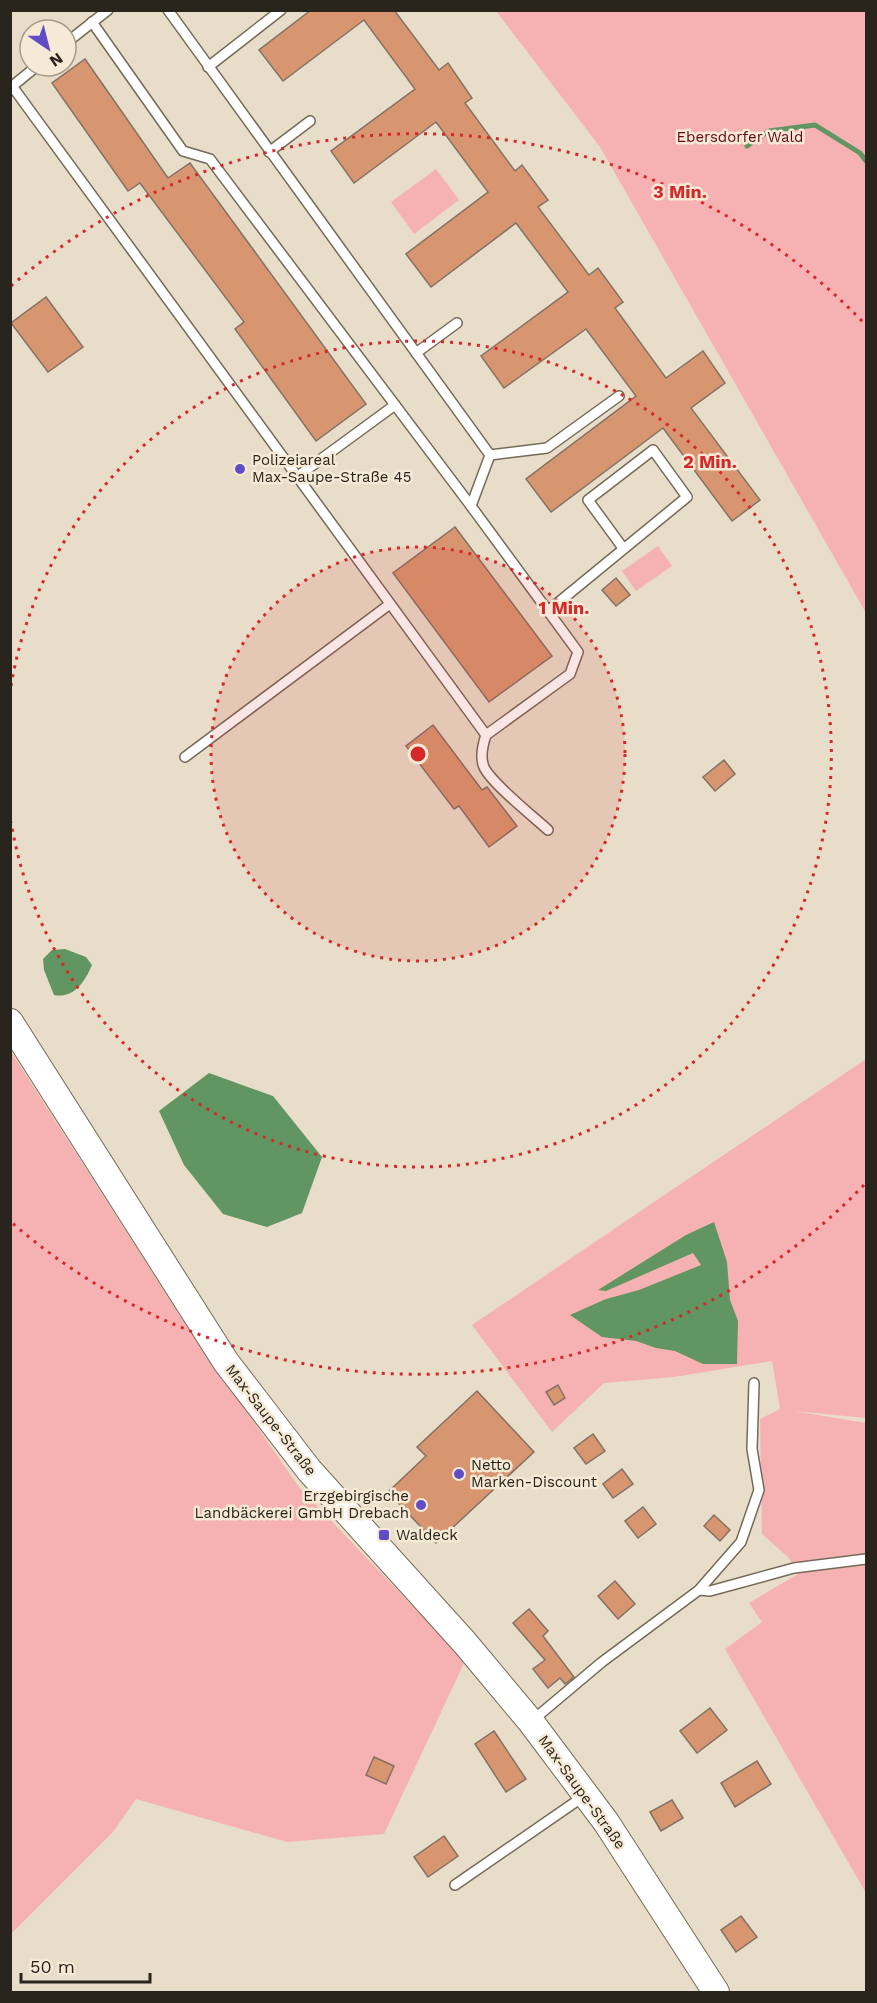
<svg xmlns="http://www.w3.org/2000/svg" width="877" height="2003" font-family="'Work Sans',sans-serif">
<rect width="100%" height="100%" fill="#e8ddc9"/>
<g fill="#f6b2b2">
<polygon points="496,11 866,11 866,613 600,147"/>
<polygon points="436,169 459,200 414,234 391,202"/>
<polygon points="658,546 672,566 636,591 622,571"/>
<polygon points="10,1050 182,1319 299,1487 465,1661 384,1834 287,1842 136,1799 113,1832 11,1934"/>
<polygon points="866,1059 866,1418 794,1411 866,1423 866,1893 725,1649 762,1622 749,1603 798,1574 789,1558 762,1534 760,1419 780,1409 772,1361 674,1377 604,1383 552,1432 472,1325"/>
</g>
<g fill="#619561">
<path d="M65 949 86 957 92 965C85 981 74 999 54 995L44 970 43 959 52 950Z"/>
<polygon points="209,1073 273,1096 322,1157 302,1213 267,1227 223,1214 184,1165 159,1111"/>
<polygon points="714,1222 727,1262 730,1300 738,1321 737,1364 703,1364 675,1351 656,1348 636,1341 602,1337 570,1315 606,1299 639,1290 701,1265 693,1253 606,1291 598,1290 686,1235"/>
</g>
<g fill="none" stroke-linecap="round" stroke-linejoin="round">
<polyline stroke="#619561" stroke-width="5" points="747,146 769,131 815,125 860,153 866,161"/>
</g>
<g fill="#d89670" stroke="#847166" stroke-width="1.5">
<polygon points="311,10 394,10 439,70 448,63 472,98 465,103 515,171 522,165 548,200 538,207 589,275 598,268 623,302 615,308 666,378 703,351 725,383 691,408 760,500 732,521 663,428 551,512 526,479 636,396 586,329 504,388 481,356 568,292 516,223 431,287 406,254 488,192 436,122 354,183 331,151 415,89 364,20 283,81 259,50"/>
<polygon points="85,59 168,178 190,163 366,404 316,441 235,329 244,322 140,183 128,191 52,83"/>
<polygon points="46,297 83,347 48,372 11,323"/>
<polygon points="455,527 552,656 489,702 393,573"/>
<polygon points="616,578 630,595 616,606 602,590"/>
<polygon points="433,725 482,790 487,787 517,826 489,847 459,806 454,809 406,746"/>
<polygon points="724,760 735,774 715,791 703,777"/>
<polygon points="558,1385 565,1398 554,1405 546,1392"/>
<polygon points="477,1391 534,1452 436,1543 388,1492 426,1456 417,1447"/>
<polygon points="593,1434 605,1451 586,1464 574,1448"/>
<polygon points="622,1469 633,1484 613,1498 603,1484"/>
<polygon points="643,1507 656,1524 638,1538 625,1521"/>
<polygon points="714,1515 730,1530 720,1541 704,1526"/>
<polygon points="615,1581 635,1604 618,1619 598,1596"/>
<polygon points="529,1609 548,1631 543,1636 574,1677 565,1684 560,1678 548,1688 533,1669 545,1660 513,1623"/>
<polygon points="710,1708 727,1730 697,1753 680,1731"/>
<polygon points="494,1731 526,1779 506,1792 475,1744"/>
<polygon points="374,1757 394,1766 386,1784 366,1775"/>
<polygon points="757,1761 771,1784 735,1807 721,1783"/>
<polygon points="672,1800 683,1818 661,1831 650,1812"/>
<polygon points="444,1836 458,1856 428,1877 414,1857"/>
<polygon points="741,1916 757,1937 736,1952 721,1930"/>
</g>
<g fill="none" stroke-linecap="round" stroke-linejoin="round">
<g stroke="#746a58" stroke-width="12">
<g id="lane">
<polyline points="168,10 490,455 471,506"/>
<polyline points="66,43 108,10"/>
<polyline points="208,67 281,10"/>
<polyline points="12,86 486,735 570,674 578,652 471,506 210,159 183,151 92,22"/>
<polyline points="10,88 37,66"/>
<polyline points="269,152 310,121"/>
<polyline points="416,353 457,323"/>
<polyline points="490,455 547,448 619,396"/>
<polyline points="298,476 395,405"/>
<polyline points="548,611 687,497 653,450 588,500 623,548"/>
<path d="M486 735C483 744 480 758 484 767 491 783 534 817 548 830"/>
<polyline points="185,757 390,604"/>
<polyline points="699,1590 710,1591 794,1568 866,1559"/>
<polyline points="533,1720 602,1662 699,1590 741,1542 759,1490 752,1449 754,1383"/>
<polyline points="455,1885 584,1796"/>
</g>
</g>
<g stroke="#746a58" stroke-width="28">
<polyline id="secondary" points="10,1022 226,1362 309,1470 465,1643 531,1722 606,1822 716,1992"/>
</g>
<use href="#lane" stroke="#fff" stroke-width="9"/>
<use href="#secondary" stroke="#fff" stroke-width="26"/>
</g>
<circle cx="418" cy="754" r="207" fill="#d62828" fill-opacity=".12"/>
<g fill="none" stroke="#d62828" stroke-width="3" stroke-dasharray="3 6">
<circle cx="418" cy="754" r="207"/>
<path d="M11 686A413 413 0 1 1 11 822"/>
<path d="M864 1185A620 620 0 0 1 11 1222M11 286A620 620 0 0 1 864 323"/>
</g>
<g fill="#5f4dc6" stroke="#f6ead6" stroke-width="2">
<circle cx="240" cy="469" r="6"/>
<circle cx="459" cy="1474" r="6"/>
<circle cx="421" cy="1505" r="6"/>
<rect x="378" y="1529" width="12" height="12" rx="3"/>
</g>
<g text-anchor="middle" stroke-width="5" stroke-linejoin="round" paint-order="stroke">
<g font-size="15" fill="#640418" stroke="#f6ead6">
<text x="740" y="142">Ebersdorfer Wald</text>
</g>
<g font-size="15" fill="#29251d" stroke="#f6ead6" text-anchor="start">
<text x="252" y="465">Polizeiareal<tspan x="252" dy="17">Max-Saupe-Straße 45</tspan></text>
<text x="471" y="1470">Netto<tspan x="471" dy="17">Marken-Discount</tspan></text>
<text x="409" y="1501" text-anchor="end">Erzgebirgische<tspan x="409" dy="17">Landbäckerei GmbH Drebach</tspan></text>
<text x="396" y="1540">Waldeck</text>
</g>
<g font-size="15" fill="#29251d" stroke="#f6ead6">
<text transform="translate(271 1420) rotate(52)" y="5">Max-Saupe-Straße</text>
<text transform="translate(582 1792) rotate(54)" y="5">Max-Saupe-Straße</text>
</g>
</g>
<circle cx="418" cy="754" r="9" fill="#d62828" stroke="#f6ead6" stroke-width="3"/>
<g font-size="18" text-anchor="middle" font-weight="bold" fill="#d62828" stroke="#f6ead6" stroke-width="5" stroke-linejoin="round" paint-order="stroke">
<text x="680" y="198">3 Min.</text>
<text x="710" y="468">2 Min.</text>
<text x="564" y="614">1 Min.</text>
</g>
<rect width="877" height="2003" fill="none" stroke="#29251d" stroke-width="24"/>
<g transform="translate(48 48) rotate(145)"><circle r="28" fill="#f6ead6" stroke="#a49b8c" stroke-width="1.5"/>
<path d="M0-4.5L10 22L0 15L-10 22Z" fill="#5f4dc6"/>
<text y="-9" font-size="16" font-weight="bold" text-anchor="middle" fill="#29251d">N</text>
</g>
<path d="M21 1973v9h129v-9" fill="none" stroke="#29251d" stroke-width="3"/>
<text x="30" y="1973" font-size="18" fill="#29251d" stroke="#f6ead6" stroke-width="4.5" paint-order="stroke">50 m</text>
</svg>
